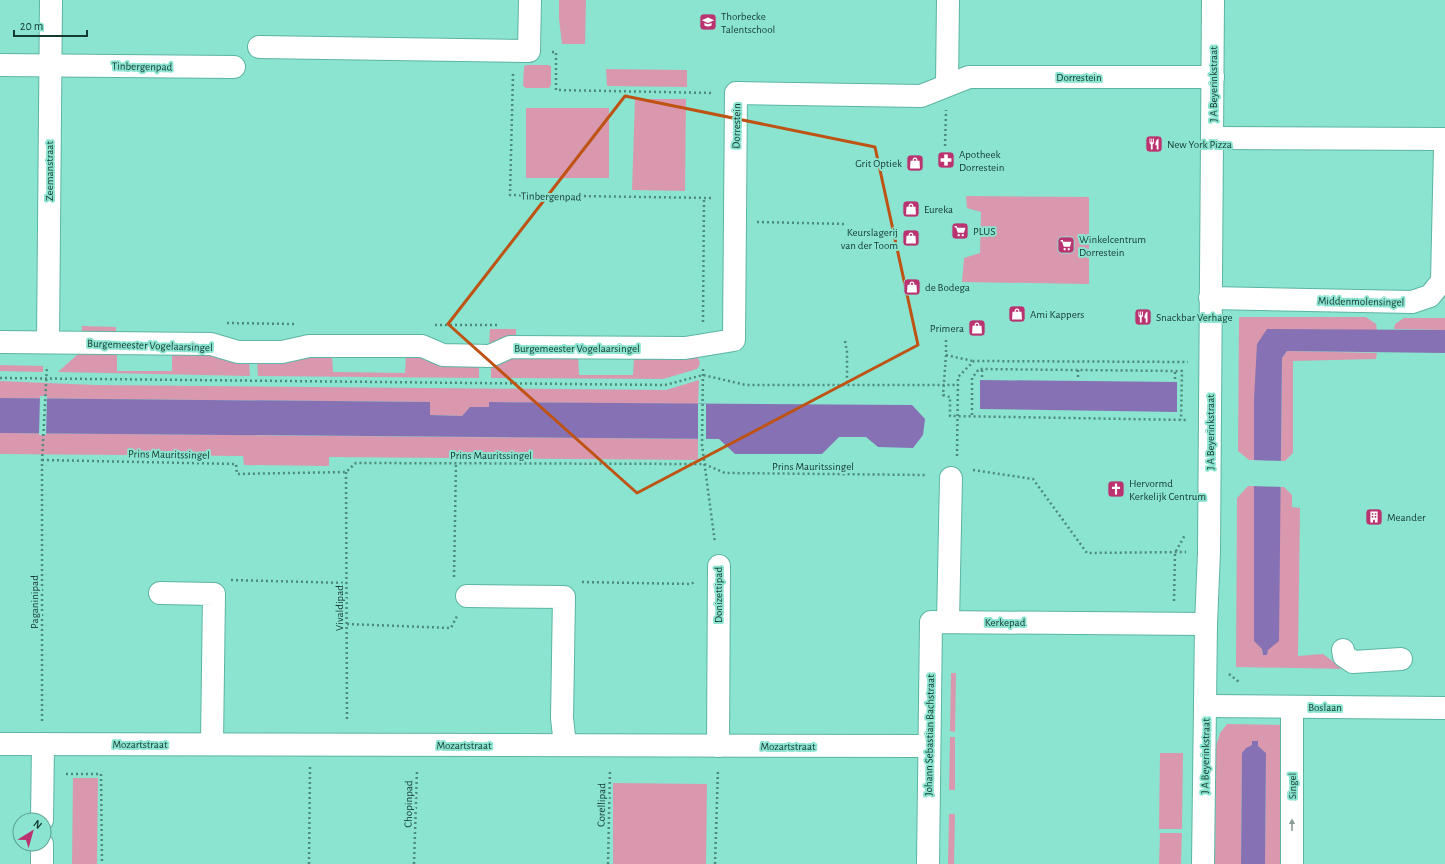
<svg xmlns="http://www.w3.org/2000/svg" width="1445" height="864" font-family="'Alegreya Sans',sans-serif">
<rect width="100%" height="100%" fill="#8be4cf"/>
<g fill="#d998ae">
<polygon points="559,0 586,0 585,44 562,44 559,19"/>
<polygon points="526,65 548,65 551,66 551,85 549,88 526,88 523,86 524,67"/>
<polygon points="606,69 687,70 687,87 607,86"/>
<polygon points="635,99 686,99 685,191 632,190"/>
<rect x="526" y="108" width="83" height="70"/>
<polygon points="966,196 1089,197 1089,284 962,282 964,258 980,253 981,212 967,208"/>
<polygon points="1239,317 1366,317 1376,324 1377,330 1267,330 1254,399 1254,460 1249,460 1238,451"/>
<polygon points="1404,318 1445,318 1445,330 1394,329 1395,324"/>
<polygon points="82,326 116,327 116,335 82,334"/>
<polygon points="490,329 516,329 516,338 489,346"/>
<polygon points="1287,351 1377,353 1376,359 1293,361 1293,453 1285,461 1281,461 1282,358"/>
<polygon points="117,353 117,371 172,371 172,353 209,354 229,361 249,361 250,376 58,372 78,354"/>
<polygon points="332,355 333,372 405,373 406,355 421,355 479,365 479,378 258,376 257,361"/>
<path d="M515 356H578L579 375H633L634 359 637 357 698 358C701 363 700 365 697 369L663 379 491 378V365Z"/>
<polygon points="0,365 43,366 43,372 0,371"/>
<polygon points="699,380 698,404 489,402 489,407 470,407 462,416 430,415 430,402 0,398 0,381 95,385 666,390"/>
<polygon points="0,433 698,439 698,460 329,457 329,466 244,465 243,456 0,454"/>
<polygon points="1248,486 1254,486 1254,640 1262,649 1263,655 1267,655 1281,487 1284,487 1292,495 1292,507 1300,508 1298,656 1323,654 1335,663 1350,669 1236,667 1237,498"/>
<polygon points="951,673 956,673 955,732 950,731"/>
<polygon points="1227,724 1287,725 1285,864 1265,864 1266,758 1265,753 1258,746 1258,741 1253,741 1252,745 1242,753 1241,864 1215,864 1216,746 1220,733"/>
<polygon points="950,737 955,737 955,790 949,790"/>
<polygon points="1160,753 1183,753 1182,829 1159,829"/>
<polygon points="73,778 98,778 97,864 72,864"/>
<polygon points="613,783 707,784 706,864 613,864"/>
<polygon points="949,814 955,814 954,864 948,864"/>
<polygon points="1160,833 1182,833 1181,864 1159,864"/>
</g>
<g fill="#8671b4">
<polygon points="1267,329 1445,330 1445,353 1287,351 1282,358 1279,641 1268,650 1267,655 1263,655 1262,649 1254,641 1254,399 1257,344"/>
<polygon points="980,380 1177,382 1177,412 980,409"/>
<polygon points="0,398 430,402 430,415 462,416 470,407 489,407 489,402 912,405 925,419 923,435 913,448 878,447 866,437 839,437 822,454 735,454 719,439 0,433"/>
<polygon points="1252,741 1258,741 1258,746 1266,753 1265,864 1241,864 1242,753 1246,748 1252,745"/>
</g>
<g fill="#8be4cf">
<polygon points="40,396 47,396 46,435 39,435"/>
<rect x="698" y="404" width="8" height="35"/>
<polygon points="1252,460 1283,461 1283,487 1252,486"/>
</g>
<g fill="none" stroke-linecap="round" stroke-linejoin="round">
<g stroke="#5cb5a2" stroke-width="24">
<g id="minor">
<polyline points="259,47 529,51 530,0"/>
<polyline points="0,65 234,67"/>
<polyline points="947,85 948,0"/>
<polyline points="1213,138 1445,139"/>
<polyline points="1210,298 1412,302 1430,296 1442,281 1445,148"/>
<polyline points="0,342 211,344 238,352 282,352 309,346 422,346 443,355 490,356 510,347 685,348 734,340 736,93 921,96 969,77 1213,77"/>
<polyline points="48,342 51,0"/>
<polyline points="160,593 214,594 212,744"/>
<polyline points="467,596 564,597 562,718 565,745"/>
<polyline points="948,622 951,478"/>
<polyline points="1343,650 1344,656 1353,662 1401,659"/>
<polyline points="1205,706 1445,708"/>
<polyline points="0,744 928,746"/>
<polyline points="718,746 719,566"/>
<polyline points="42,820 43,744"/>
<polyline points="42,864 42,844"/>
<polyline points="928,864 931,622 1206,624"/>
<polyline points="1203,864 1206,624 1209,552 1213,0"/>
<polyline points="1292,864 1292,707"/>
</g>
</g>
<g stroke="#4c8a7c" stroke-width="2.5" stroke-dasharray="2 3" stroke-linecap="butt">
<polyline points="552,52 556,52 556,90 713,93"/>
<polyline points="513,74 510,195 712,198"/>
<polyline points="945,146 946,110"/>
<polyline points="757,222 847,224"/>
<polyline points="703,322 704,198"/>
<polyline points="227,323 294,324"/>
<polyline points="435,325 498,325"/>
<polyline points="946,340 946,355 973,361"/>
<polyline points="845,341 847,352 847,386"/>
<polyline points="946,355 943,395 950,397 950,416 1187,420"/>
<polyline points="703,369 702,445 715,543"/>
<polyline points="1078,370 1078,378"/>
<polyline points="982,377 982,368"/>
<polyline points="0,378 665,385 703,375 746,385 958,385"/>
<polyline points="1175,379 1175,371"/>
<polyline points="972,415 972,378 979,369 1175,371 1182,371 1181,420"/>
<polyline points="957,456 958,377 974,361 1188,362"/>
<polyline points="42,460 236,464 237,474 346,472 356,463 704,464 725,473 927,475"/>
<polyline points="973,470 1033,479 1087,553 1186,552"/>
<polyline points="346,472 347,722"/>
<polyline points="454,577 456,463"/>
<polyline points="231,580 347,583"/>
<polyline points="582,582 691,584 696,581"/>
<polyline points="1174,601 1175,553 1185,535"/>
<polyline points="347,624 451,628 457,616"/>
<polyline points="1229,674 1239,682"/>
<polyline points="42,721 42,460 47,366"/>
<polyline points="66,774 101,774 102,864"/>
<polyline points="309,864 310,767"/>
<polyline points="414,864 417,769"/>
<polyline points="608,864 610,769"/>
<polyline points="715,864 718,769"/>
</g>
<use href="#minor" stroke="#fff" stroke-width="22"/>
</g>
<defs><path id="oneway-solid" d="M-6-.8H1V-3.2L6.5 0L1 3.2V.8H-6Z"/></defs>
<use fill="#8a9c98" href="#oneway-solid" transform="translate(1292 825) rotate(-90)"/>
<path fill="none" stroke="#be5314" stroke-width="3" stroke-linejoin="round" d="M625 96 875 147 918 345 637 493 448 324Z"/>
<defs>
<g id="school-square" transform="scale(0.9)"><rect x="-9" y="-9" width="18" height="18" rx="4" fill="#ba3270" stroke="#8be4cf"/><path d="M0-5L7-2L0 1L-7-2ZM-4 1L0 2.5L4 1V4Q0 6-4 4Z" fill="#fff"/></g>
<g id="restaurant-square" transform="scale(0.9)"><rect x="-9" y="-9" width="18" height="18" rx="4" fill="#ba3270" stroke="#8be4cf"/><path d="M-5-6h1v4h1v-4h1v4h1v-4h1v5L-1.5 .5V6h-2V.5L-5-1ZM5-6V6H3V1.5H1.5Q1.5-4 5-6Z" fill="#fff"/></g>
<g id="pharmacy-square" transform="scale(0.9)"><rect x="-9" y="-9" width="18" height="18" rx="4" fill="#ba3270" stroke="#8be4cf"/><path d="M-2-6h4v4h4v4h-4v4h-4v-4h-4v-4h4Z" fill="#fff"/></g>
<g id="shop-square" transform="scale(0.9)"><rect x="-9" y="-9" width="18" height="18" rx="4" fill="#ba3270" stroke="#8be4cf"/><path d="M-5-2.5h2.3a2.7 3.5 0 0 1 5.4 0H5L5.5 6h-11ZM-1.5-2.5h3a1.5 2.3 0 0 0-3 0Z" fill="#fff"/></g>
<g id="supermarket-square" transform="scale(0.9)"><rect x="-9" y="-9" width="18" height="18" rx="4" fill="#ba3270" stroke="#8be4cf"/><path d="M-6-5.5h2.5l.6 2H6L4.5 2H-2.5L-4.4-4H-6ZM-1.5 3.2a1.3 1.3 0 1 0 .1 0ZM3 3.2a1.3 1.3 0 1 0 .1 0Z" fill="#fff"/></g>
<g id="church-square" transform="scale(0.9)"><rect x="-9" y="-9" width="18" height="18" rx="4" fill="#ba3270" stroke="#8be4cf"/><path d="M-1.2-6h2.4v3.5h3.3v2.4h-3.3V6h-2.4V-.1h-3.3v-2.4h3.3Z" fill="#fff"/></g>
<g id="building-square" transform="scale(0.9)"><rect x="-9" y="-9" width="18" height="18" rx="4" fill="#ba3270" stroke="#8be4cf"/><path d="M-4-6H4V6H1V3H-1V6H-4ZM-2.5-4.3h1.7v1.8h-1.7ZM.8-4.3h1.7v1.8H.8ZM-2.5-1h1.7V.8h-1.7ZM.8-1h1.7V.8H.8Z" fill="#fff"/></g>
</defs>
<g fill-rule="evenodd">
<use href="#school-square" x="708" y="22"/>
<use href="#restaurant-square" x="1154" y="144"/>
<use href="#pharmacy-square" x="946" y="160"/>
<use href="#shop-square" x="915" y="163"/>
<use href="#shop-square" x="911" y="209"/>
<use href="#supermarket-square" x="960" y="231"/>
<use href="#shop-square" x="911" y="238"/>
<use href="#supermarket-square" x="1066" y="245"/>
<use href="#shop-square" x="912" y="287"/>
<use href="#shop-square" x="1017" y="314"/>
<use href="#restaurant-square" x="1143" y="317"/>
<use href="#shop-square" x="977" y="328"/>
<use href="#church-square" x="1116" y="489"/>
<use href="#building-square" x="1374" y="517"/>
</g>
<g text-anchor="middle" stroke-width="4" stroke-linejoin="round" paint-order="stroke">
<g font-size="11" fill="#143a32" stroke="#8be4cf" text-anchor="start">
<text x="721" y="20">Thorbecke<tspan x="721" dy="13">Talentschool</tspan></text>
<text x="1167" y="148">New York Pizza</text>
<text x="959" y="158">Apotheek<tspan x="959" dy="13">Dorrestein</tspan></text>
<text x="902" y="167" text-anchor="end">Grit Optiek</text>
<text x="924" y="213">Eureka</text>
<text x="973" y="235">PLUS</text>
<text x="898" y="236" text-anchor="end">Keurslagerij<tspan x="898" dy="13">van der Toom</tspan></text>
<text x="1079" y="243">Winkelcentrum<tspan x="1079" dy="13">Dorrestein</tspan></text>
<text x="925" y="291">de Bodega</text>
<text x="1030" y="318">Ami Kappers</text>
<text x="1156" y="321">Snackbar Verhage</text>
<text x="964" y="332" text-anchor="end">Primera</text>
<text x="1129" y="487">Hervormd<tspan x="1129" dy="13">Kerkelijk Centrum</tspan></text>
<text x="1387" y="521">Meander</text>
</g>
<g font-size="11" fill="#143a32" stroke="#8be4cf">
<text transform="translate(142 66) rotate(1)" y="4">Tinbergenpad</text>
<text x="1079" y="81">Dorrestein</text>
<text transform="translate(1213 84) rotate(-90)" y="4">J A Beyerinkstraat</text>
<text transform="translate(736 126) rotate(-89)" y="4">Dorrestein</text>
<text transform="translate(49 171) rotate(-90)" y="4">Zeemanstraat</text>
<text transform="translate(551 196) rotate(1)" y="4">Tinbergenpad</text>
<text transform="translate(1361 301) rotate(1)" y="4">Middenmolensingel</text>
<text transform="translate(150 345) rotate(2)" y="4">Burgemeester Vogelaarsingel</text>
<text x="577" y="352">Burgemeester Vogelaarsingel</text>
<text transform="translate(1210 432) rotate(-90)" y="4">J A Beyerinkstraat</text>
<text transform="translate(169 454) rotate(1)" y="4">Prins Mauritssingel</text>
<text x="491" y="459">Prins Mauritssingel</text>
<text x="813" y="470">Prins Mauritssingel</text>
<text transform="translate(718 595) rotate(-90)" y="4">Donizettipad</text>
<text transform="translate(34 602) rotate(-90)" y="4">Paganinipad</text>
<text transform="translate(339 608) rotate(-90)" y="4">Vivaldipad</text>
<text x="1005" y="626">Kerkepad</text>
<text x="1325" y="711">Boslaan</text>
<text transform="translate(929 735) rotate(-89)" y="4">Johann Sebastian Bachstraat</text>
<text x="140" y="748">Mozartstraat</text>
<text x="464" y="749">Mozartstraat</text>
<text x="788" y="750">Mozartstraat</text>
<text transform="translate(1205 756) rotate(-89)" y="4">J A Beyerinkstraat</text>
<text transform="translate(1292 786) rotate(-90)" y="4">Singel</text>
<text transform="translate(408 804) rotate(-89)" y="4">Chopinpad</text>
<text transform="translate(601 805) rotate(-89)" y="4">Corellipad</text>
</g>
</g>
<g transform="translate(32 832) rotate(37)"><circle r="19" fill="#8be4cf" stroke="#5ba090"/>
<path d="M0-3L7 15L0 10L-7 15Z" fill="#ba3270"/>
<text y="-6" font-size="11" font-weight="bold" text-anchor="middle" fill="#143a32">N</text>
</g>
<path d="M14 30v6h73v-6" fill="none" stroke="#143a32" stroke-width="2"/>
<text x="20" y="30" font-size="12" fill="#143a32" stroke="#8be4cf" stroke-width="3" paint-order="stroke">20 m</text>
</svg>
